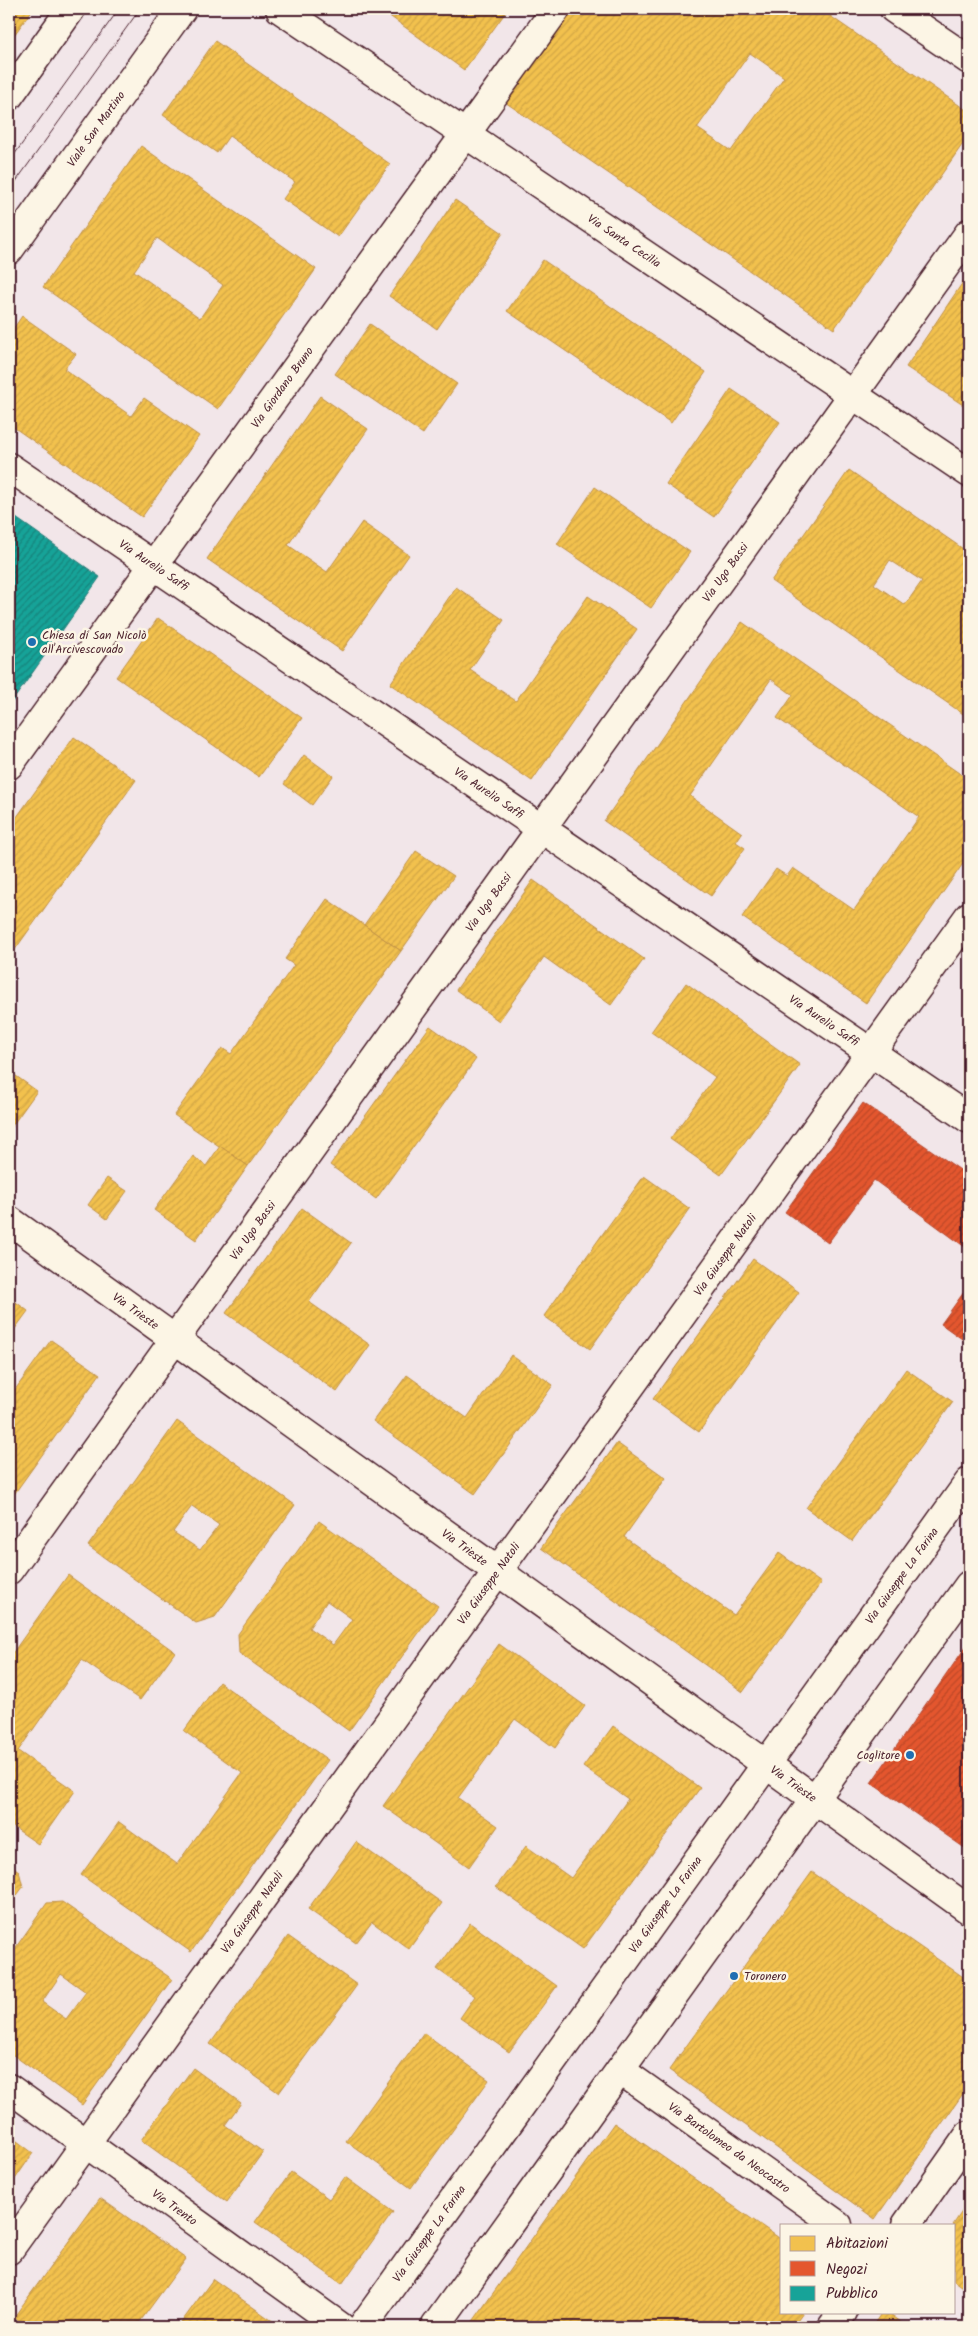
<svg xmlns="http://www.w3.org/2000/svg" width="978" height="2336" font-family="Kalam,sans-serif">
<defs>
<pattern id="homes-hatch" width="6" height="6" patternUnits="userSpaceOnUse" patternTransform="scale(1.25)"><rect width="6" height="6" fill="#f2c14e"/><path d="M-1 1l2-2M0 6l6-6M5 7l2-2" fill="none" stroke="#d1a544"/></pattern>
<pattern id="shops-hatch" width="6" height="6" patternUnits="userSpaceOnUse" patternTransform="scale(1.25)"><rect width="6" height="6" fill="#e4572e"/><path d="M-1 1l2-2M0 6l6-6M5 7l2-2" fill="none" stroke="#bb4727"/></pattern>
<pattern id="public-hatch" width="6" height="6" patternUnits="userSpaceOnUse" patternTransform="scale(1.25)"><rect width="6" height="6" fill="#17a398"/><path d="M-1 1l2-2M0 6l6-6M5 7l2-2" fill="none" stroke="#17847c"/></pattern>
</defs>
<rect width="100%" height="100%" fill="#f2e6e9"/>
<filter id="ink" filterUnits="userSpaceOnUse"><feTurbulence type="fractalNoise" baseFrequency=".02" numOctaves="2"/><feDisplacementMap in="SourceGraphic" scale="10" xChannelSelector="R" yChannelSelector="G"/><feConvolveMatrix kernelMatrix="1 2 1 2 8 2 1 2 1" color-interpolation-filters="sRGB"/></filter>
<g filter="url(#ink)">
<g fill="url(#homes-hatch)" stroke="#c09044" fill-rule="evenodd">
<polygon points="9,9 33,9 9,42"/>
<polygon points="379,9 397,9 391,17"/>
<polygon points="397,9 508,9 464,70 391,17"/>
<path d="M565 9H820L969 112V135L834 329 502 100ZM750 53 784 77 731 151 697 128Z"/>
<polygon points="215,41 390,164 338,237 283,199 295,182 229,136 217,153 163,115"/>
<path d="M141 146 316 269 218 409 43 287ZM157 238 223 285 200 318 134 271Z"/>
<polygon points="455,200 503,233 437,329 389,296"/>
<polygon points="543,260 706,372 671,423 507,311"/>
<polygon points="969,273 969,409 906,367"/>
<polygon points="22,316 76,354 64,369 131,416 144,398 199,436 142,517 9,424 9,335"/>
<polygon points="370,324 457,384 423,434 335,374"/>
<polygon points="731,389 780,422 714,517 666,484"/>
<polygon points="320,396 368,429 288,545 327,572 362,522 409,555 342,651 207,559"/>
<path d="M849 470 969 553V641L965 647 969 650V718L771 581ZM890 560 922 581 905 605 874 584Z"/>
<polygon points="595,487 690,552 651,608 557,544"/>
<polygon points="456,587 504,620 470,670 516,701 588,596 637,629 532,781 390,684"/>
<polygon points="158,618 302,718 259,777 116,677"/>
<polygon points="742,622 969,780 969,855 866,1003 742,917 776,869 787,876 793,868 854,910 919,817 777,718 793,695 771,679 690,796 742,833 736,842 745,848 711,896 604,821"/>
<polygon points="74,737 136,780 9,958 9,828"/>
<polygon points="304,755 333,776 312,805 284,784"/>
<polygon points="416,851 454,876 401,951 364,925"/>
<polygon points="533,880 644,959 611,1005 544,957 499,1021 456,990"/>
<polygon points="327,899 401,951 248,1166 174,1115 222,1048 231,1054 294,965 285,959"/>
<polygon points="686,983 800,1065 721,1175 670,1139 715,1077 651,1032"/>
<polygon points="430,1026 476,1059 376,1199 330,1165"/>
<polygon points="9,1071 37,1091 9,1130"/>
<polygon points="220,1146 248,1166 196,1240 154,1210 193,1156 206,1166"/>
<polygon points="644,1176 690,1209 590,1349 544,1316"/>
<polygon points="107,1178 127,1191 107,1219 88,1205"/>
<polygon points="302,1208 351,1243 309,1302 370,1345 337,1392 226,1313"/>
<polygon points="753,1259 799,1292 699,1432 653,1399"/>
<polygon points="9,1297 28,1311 9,1337"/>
<polygon points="51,1340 100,1374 12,1497 9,1495 9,1398"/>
<polygon points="511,1355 553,1385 475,1494 373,1421 407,1375 467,1418"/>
<polygon points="906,1369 953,1402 852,1541 806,1508"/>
<path d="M177 1421 295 1505 215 1617 196 1623 88 1546ZM192 1506 219 1525 200 1550 173 1532Z"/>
<polygon points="617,1443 666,1478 624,1537 734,1615 779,1553 821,1583 743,1692 541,1548"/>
<path d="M319 1521 438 1606 349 1731 239 1653 238 1634ZM327 1601 352 1619 333 1645 309 1628Z"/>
<polygon points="68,1575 175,1652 140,1700 82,1660 18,1751 75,1791 38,1844 9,1824 9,1658"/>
<polygon points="499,1644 585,1706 555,1748 515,1719 458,1798 498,1826 469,1867 383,1806"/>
<polygon points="219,1682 328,1760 191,1952 81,1875 119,1822 177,1864 242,1773 184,1731"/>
<polygon points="613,1726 700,1788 583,1949 496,1887 526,1846 571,1878 628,1799 583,1767"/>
<polygon points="356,1842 442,1903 409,1949 372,1922 356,1943 308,1909"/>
<polygon points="9,1864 19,1871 23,1887 9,1906"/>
<polygon points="812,1872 969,1981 969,2085 875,2219 669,2070"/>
<path d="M62 1902 172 1979 82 2105 9 2052V1957L47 1903ZM61 1974 86 1992 66 2019 42 2002Z"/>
<polygon points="470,1923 557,1986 509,2052 460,2018 475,1996 437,1969"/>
<polygon points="288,1936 357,1985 279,2093 210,2044"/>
<polygon points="424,2033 489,2080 411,2188 346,2141"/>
<polygon points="193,2068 241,2103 225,2125 263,2152 227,2202 141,2140"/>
<polygon points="614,2123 782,2240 782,2312 803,2312 792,2327 469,2327"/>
<polygon points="9,2135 33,2153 9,2188"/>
<polygon points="291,2172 329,2199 345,2177 393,2212 342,2284 255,2222"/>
<polygon points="100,2198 186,2259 136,2327 28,2327 14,2317"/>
<polygon points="969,2201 969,2292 954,2281 954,2225 953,2225"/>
<polygon points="213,2279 281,2327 178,2327"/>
<polygon points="882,2312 886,2312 907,2327 872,2327"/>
</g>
<g fill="url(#shops-hatch)" stroke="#b6462d">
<polygon points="863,1103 969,1176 969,1250 874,1180 828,1243 785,1212"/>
<polygon points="969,1285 969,1344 941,1324"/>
<polygon points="969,1642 969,1851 871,1783"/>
</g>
<polygon fill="url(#public-hatch)" stroke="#267b77" points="9,513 100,577 9,706"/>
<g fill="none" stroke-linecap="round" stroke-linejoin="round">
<g stroke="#4a1f2b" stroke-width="31">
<g id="minor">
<path id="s1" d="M280 9 969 473"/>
<polyline points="894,9 969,60"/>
<polyline points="9,96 71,9"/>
<path id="s2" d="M9 250 182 9"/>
<path id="s3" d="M9 467 969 1119"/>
<path id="s4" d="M9 765 556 9"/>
<path id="s5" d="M9 1220 969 1910"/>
<path id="s6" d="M9 1570 969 233"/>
<path id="s7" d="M620 2070 838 2225"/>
<path id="s8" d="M9 2088 341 2327"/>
<polyline points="906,2225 969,2135"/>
<path id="s9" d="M9 2250 969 916"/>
<polyline points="832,2327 843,2312"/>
</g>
</g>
<g stroke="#4a1f2b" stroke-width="31">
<g id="primary">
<path id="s10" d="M362 2327 969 1482"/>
<polyline points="435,2327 969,1585"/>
</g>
</g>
<use href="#minor" stroke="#fcf5e5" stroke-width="28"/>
<use href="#primary" stroke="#fcf5e5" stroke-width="28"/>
<g stroke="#4a1f2b" stroke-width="1">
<polyline points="9,162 119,9"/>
<polyline points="9,191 140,9"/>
</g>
</g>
</g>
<g fill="#1f6fb2" stroke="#fcf5e5" stroke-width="2">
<circle cx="32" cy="642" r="5"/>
<circle cx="910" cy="1755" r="5"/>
<circle cx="734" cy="1976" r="5"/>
</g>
<g text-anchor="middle" stroke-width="5" stroke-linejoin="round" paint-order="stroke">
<g font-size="12" fill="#4a1f2b" stroke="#fcf5e5">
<text dy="4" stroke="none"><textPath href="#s2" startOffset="149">Viale San Martino</textPath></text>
<text dy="4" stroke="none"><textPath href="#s1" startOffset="415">Via Santa Cecilia</textPath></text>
<text dy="4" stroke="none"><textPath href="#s4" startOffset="466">Via Giordano Bruno</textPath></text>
<text dy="4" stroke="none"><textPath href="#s3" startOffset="175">Via Aurelio Saffi</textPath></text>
<text dy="4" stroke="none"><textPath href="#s6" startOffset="1228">Via Ugo Bassi</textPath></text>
<text dy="4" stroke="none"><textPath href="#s3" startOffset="580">Via Aurelio Saffi</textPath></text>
<text dy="4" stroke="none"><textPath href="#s6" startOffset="822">Via Ugo Bassi</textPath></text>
<text dy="4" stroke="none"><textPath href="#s3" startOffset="985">Via Aurelio Saffi</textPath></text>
<text dy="4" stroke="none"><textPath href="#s6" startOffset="418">Via Ugo Bassi</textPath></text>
<text dy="4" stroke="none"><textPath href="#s9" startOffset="1226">Via Giuseppe Natoli</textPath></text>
<text dy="4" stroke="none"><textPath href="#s5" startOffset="156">Via Trieste</textPath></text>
<text dy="4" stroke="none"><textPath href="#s5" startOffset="561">Via Trieste</textPath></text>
<text dy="4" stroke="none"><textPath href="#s10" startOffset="925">Via Giuseppe La Farina</textPath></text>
<text dy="4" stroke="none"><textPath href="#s9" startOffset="821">Via Giuseppe Natoli</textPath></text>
<text dy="4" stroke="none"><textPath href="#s5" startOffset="966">Via Trieste</textPath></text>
<text dy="4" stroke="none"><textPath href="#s10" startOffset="520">Via Giuseppe La Farina</textPath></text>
<text dy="4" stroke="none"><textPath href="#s9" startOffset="416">Via Giuseppe Natoli</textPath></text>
<text dy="4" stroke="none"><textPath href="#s7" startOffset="134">Via Bartolomeo da Neocastro</textPath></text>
<text dy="4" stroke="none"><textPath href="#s8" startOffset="204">Via Trento</textPath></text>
<text dy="4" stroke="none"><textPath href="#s10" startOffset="115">Via Giuseppe La Farina</textPath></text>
</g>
<g font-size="12" fill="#4a1f2b" stroke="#fcf5e5" text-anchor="start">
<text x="42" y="639">Chiesa di San Nicolò<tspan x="42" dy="14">all'Arcivescovado</tspan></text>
<text x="900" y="1759" text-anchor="end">Coglitore</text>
<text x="744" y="1980">Toronero</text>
</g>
</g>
<rect width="978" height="2336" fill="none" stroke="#fcf5e5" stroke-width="30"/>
<rect x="15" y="15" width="948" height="2306" fill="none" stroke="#4a1f2b" stroke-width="2" filter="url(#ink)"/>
<rect x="780" y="2224" width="175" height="90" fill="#fcf5e5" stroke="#b59f9b"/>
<rect x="790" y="2236" width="25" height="15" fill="#f2c14e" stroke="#b59f9b"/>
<text x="826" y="2248" font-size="15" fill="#4a1f2b">Abitazioni</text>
<rect x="790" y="2261" width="25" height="15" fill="#e4572e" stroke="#b59f9b"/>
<text x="826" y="2274" font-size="15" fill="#4a1f2b">Negozi</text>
<rect x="790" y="2286" width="25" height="15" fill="#17a398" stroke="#b59f9b"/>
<text x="826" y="2298" font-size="15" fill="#4a1f2b">Pubblico</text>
</svg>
